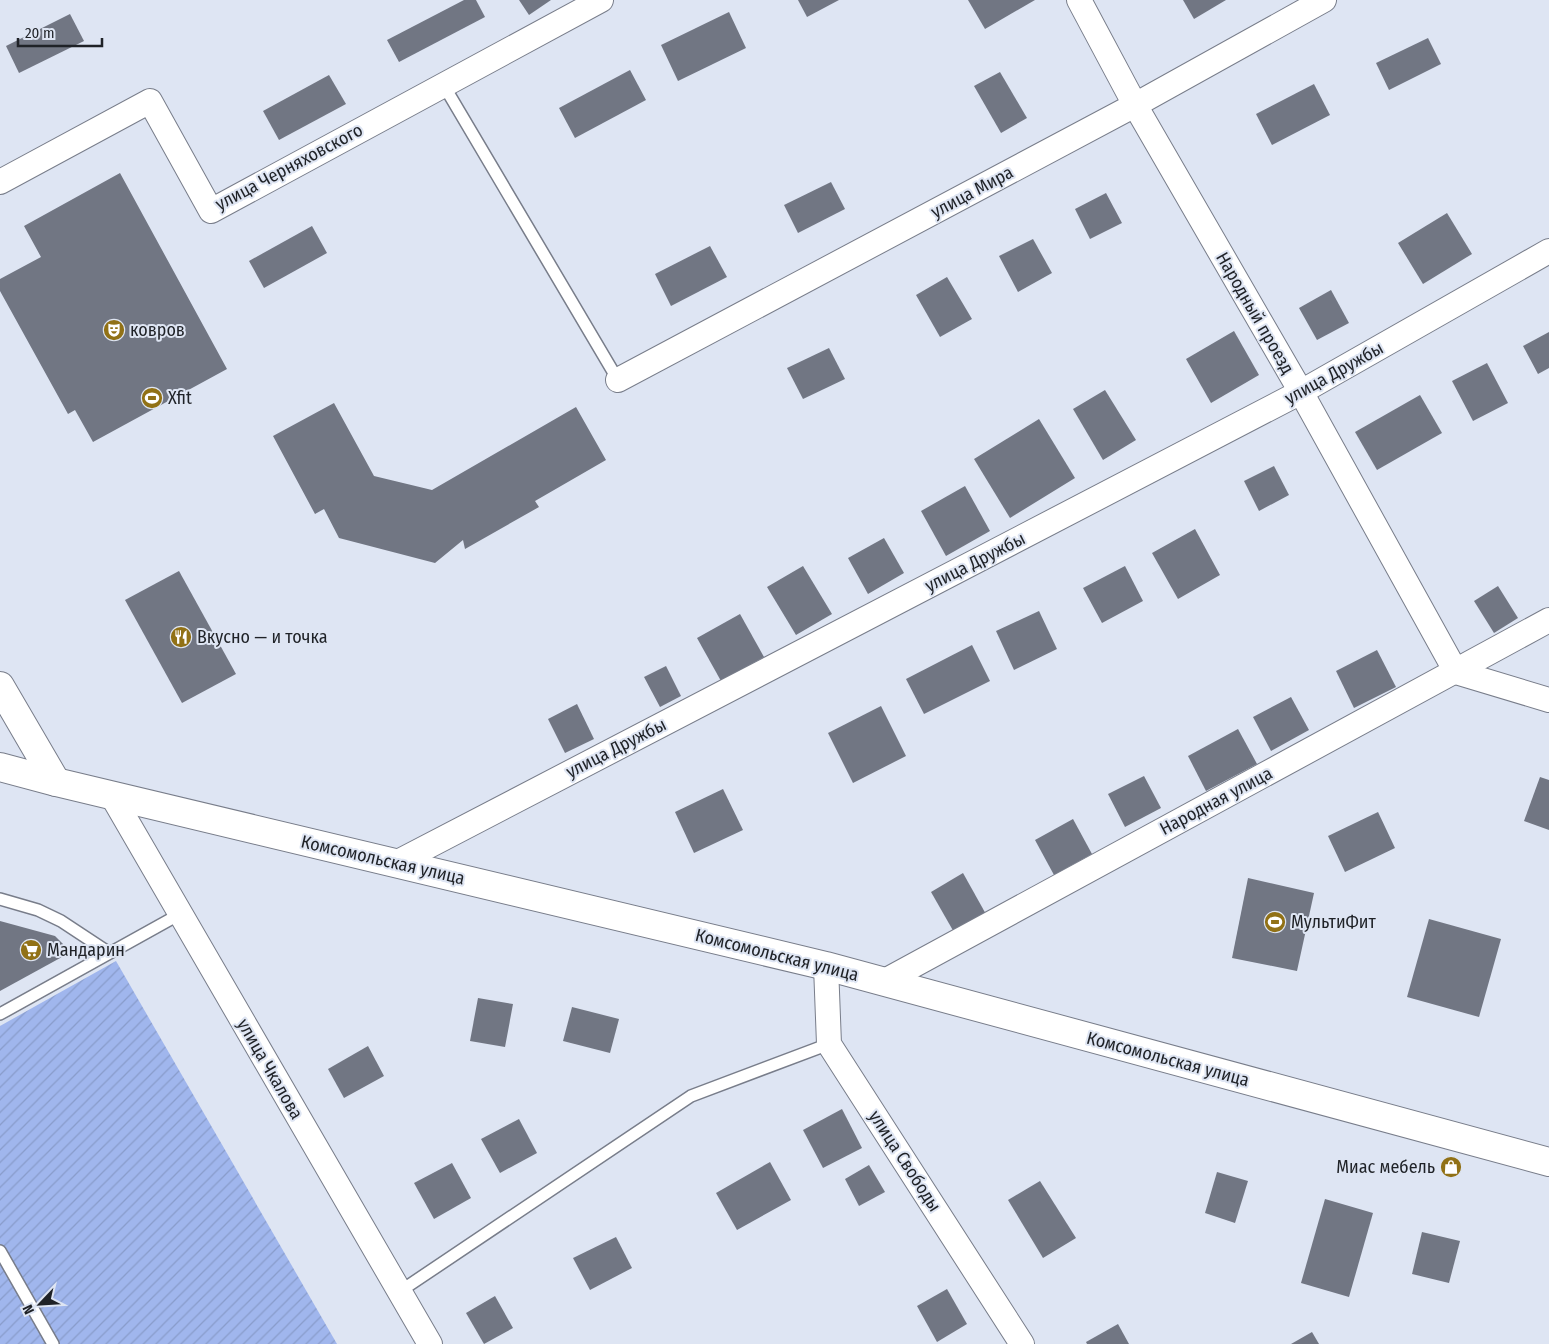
<svg xmlns="http://www.w3.org/2000/svg" width="1549" height="1344" font-family="'Fira Sans Condensed',sans-serif">
<defs>
<pattern id="garden-furrows" width="10" height="10" patternUnits="userSpaceOnUse" patternTransform="scale(1.25)"><rect width="10" height="10" fill="#a0b6ed"/><path d="M-1 1l2-2M0 10L10 0M9 11l2-2" fill="none" stroke="#899ccb"/></pattern>
</defs>
<rect width="100%" height="100%" fill="#dee5f3"/>
<polygon fill="url(#garden-furrows)" points="116,961 337,1344 0,1344 0,1026"/>
<g fill="#717683">
<polygon points="464,0 476,0 485,17 399,62 387,40"/>
<polygon points="519,0 551,0 529,15"/>
<polygon points="798,0 839,0 807,17"/>
<polygon points="968,0 1035,0 985,29"/>
<polygon points="1183,0 1226,0 1194,19"/>
<polygon points="729,12 746,48 678,81 661,45"/>
<polygon points="70,14 84,41 19,73 6,46"/>
<polygon points="1428,38 1441,64 1389,90 1376,63"/>
<polygon points="630,70 646,100 575,138 559,108"/>
<polygon points="1000,72 1027,118 1001,133 974,86"/>
<polygon points="329,75 346,104 279,140 263,111"/>
<polygon points="1314,84 1330,115 1272,145 1256,114"/>
<polygon points="120,173 227,369 93,442 75,410 68,414 0,291 0,279 41,257 24,226"/>
<polygon points="831,182 845,209 798,233 784,205"/>
<polygon points="1106,193 1122,223 1090,239 1075,209"/>
<polygon points="1447,213 1472,254 1423,284 1398,243"/>
<polygon points="312,226 327,253 264,288 249,261"/>
<polygon points="1033,239 1052,273 1018,292 999,256"/>
<polygon points="710,246 727,277 671,306 655,274"/>
<polygon points="947,277 972,319 940,337 916,295"/>
<polygon points="1331,290 1349,323 1317,340 1299,308"/>
<polygon points="1234,331 1259,375 1211,403 1186,359"/>
<polygon points="1549,332 1549,368 1538,374 1523,346"/>
<polygon points="829,348 845,379 803,399 787,368"/>
<polygon points="1487,363 1508,403 1473,421 1452,381"/>
<polygon points="1105,390 1136,440 1103,460 1073,409"/>
<polygon points="1420,395 1442,433 1377,470 1355,432"/>
<polygon points="334,403 374,476 432,490 576,407 606,460 535,501 539,507 465,549 463,540 435,563 339,538 324,509 315,514 273,436"/>
<polygon points="1039,419 1075,478 1010,518 974,459"/>
<polygon points="1274,466 1289,495 1259,511 1244,481"/>
<polygon points="965,486 990,531 946,556 921,511"/>
<polygon points="1195,529 1220,575 1178,599 1152,553"/>
<polygon points="884,538 904,573 868,594 848,558"/>
<polygon points="803,566 832,614 796,635 767,587"/>
<polygon points="1125,566 1143,601 1102,623 1083,588"/>
<polygon points="179,571 236,674 182,703 125,600"/>
<polygon points="1498,586 1518,618 1494,633 1474,601"/>
<polygon points="1039,611 1057,649 1014,670 996,631"/>
<polygon points="740,614 764,657 721,681 697,638"/>
<polygon points="972,645 990,681 924,714 906,679"/>
<polygon points="1377,650 1396,687 1354,708 1336,671"/>
<polygon points="666,666 681,696 660,707 644,677"/>
<polygon points="1291,697 1309,730 1271,751 1253,717"/>
<polygon points="577,704 594,739 565,753 548,719"/>
<polygon points="881,706 906,756 853,783 828,733"/>
<polygon points="1238,729 1257,764 1206,791 1188,756"/>
<polygon points="1144,776 1161,808 1125,827 1108,794"/>
<polygon points="1540,777 1549,780 1549,830 1524,821"/>
<polygon points="723,789 743,830 694,853 675,812"/>
<polygon points="1378,812 1395,848 1345,872 1328,836"/>
<polygon points="1073,819 1092,854 1054,875 1035,840"/>
<polygon points="963,873 987,916 955,934 931,892"/>
<polygon points="1248,878 1314,893 1297,971 1232,958"/>
<polygon points="1429,919 1501,939 1479,1017 1407,997"/>
<polygon points="0,921 55,936 63,944 62,957 0,991"/>
<polygon points="478,998 513,1004 505,1047 470,1041"/>
<polygon points="572,1007 619,1019 610,1053 563,1041"/>
<polygon points="368,1046 384,1076 344,1098 328,1069"/>
<polygon points="842,1109 862,1148 823,1168 803,1130"/>
<polygon points="519,1119 537,1153 500,1173 481,1139"/>
<polygon points="770,1162 791,1200 737,1230 716,1193"/>
<polygon points="452,1163 471,1198 434,1219 414,1183"/>
<polygon points="869,1165 885,1192 859,1206 845,1179"/>
<polygon points="1217,1172 1248,1181 1235,1223 1205,1213"/>
<polygon points="1040,1181 1076,1238 1043,1258 1008,1200"/>
<polygon points="1325,1199 1373,1213 1349,1297 1301,1283"/>
<polygon points="1422,1232 1460,1241 1449,1283 1412,1274"/>
<polygon points="616,1237 632,1268 590,1290 573,1258"/>
<polygon points="947,1289 967,1324 937,1342 917,1306"/>
<polygon points="495,1296 513,1328 484,1344 466,1313"/>
<polygon points="1118,1324 1129,1344 1087,1344 1086,1342"/>
<polygon points="1312,1332 1319,1344 1291,1344"/>
</g>
<g fill="none" stroke-linecap="round" stroke-linejoin="round">
<g stroke="#787d8a" stroke-width="14">
<g id="service">
<polyline points="443,84 618,380"/>
<polyline points="0,899 38,910 61,921 108,952"/>
<polyline points="0,1014 180,914"/>
<polyline points="0,1251 53,1344"/>
<polyline points="399,1292 691,1096 829,1044"/>
</g>
</g>
<g stroke="#787d8a" stroke-width="26">
<g id="minor">
<polyline points="1079,0 1135,105 1301,392 1456,672 1549,700"/>
<polyline points="0,182 150,101 211,211 601,0"/>
<polyline points="618,380 1135,105 1324,0"/>
<polyline points="111,794 430,1344"/>
<polyline points="396,863 1301,392 1549,251"/>
<polyline points="826,966 829,1044 1022,1344"/>
<polyline points="883,982 1549,620"/>
</g>
</g>
<g stroke="#787d8a" stroke-width="30">
<polyline id="tertiary" points="0,686 56,782"/>
</g>
<g stroke="#787d8a" stroke-width="30">
<polyline id="secondary" points="0,767 56,782 826,966 1549,1162"/>
</g>
<use href="#service" stroke="#fff" stroke-width="11"/>
<use href="#minor" stroke="#fff" stroke-width="24"/>
<use href="#tertiary" stroke="#fff" stroke-width="28"/>
<use href="#secondary" stroke="#fff" stroke-width="28"/>
</g>
<defs>
<g id="theatre-disc" transform="scale(1.125)"><circle r="9.5" fill="#917116" stroke="#dee5f3"/><path d="M-5-5.5Q0-4 5-5.5V0Q5 5 0 6Q-5 5-5 0ZM-3.3-2.5H-1v1.5H-3.3ZM1-2.5H3.3v1.5H1ZM-2.8 1Q0 5.5 2.8 1Z" fill="#fff"/></g>
<g id="stadium-disc" transform="scale(1.125)"><circle r="9.5" fill="#917116" stroke="#dee5f3"/><path d="M0-5a6.5 5 0 1 0 0 10a6.5 5 0 1 0 0-10ZM-3.5-1.8h7v3.6h-7Z" fill="#fff"/></g>
<g id="restaurant-disc" transform="scale(1.125)"><circle r="9.5" fill="#917116" stroke="#dee5f3"/><path d="M-5-6h1v4h1v-4h1v4h1v-4h1v5L-1.5 .5V6h-2V.5L-5-1ZM5-6V6H3V1.5H1.5Q1.5-4 5-6Z" fill="#fff"/></g>
<g id="supermarket-disc" transform="scale(1.125)"><circle r="9.5" fill="#917116" stroke="#dee5f3"/><path d="M-6-5.5h2.5l.6 2H6L4.5 2H-2.5L-4.4-4H-6ZM-1.5 3.2a1.3 1.3 0 1 0 .1 0ZM3 3.2a1.3 1.3 0 1 0 .1 0Z" fill="#fff"/></g>
<g id="shop-disc" transform="scale(1.125)"><circle r="9.5" fill="#917116" stroke="#dee5f3"/><path d="M-5-2.5h2.3a2.7 3.5 0 0 1 5.4 0H5L5.5 6h-11ZM-1.5-2.5h3a1.5 2.3 0 0 0-3 0Z" fill="#fff"/></g>
</defs>
<g fill-rule="evenodd">
<use href="#theatre-disc" x="114" y="330"/>
<use href="#stadium-disc" x="152" y="398"/>
<use href="#restaurant-disc" x="181" y="637"/>
<use href="#stadium-disc" x="1275" y="922"/>
<use href="#supermarket-disc" x="31" y="950"/>
<use href="#shop-disc" x="1451" y="1167"/>
</g>
<g text-anchor="middle" stroke-width="4" stroke-linejoin="round" paint-order="stroke">
<g font-size="18" fill="#1f2227" stroke="#dee5f3">
<text transform="translate(289 167) rotate(-28)" y="6">улица Черняховского</text>
<text transform="translate(972 192) rotate(-28)" y="6">улица Мира</text>
<text transform="translate(1255 313) rotate(60)" y="6">Народный проезд</text>
<text transform="translate(1334 373) rotate(-29)" y="6">улица Дружбы</text>
<text transform="translate(975 562) rotate(-27)" y="6">улица Дружбы</text>
<text transform="translate(616 748) rotate(-27)" y="6">улица Дружбы</text>
<text transform="translate(1216 801) rotate(-28)" y="6">Народная улица</text>
<text transform="translate(383 860) rotate(13)" y="6">Комсомольская улица</text>
<text transform="translate(777 955) rotate(14)" y="6">Комсомольская улица</text>
<text transform="translate(1168 1059) rotate(15)" y="6">Комсомольская улица</text>
<text transform="translate(270 1069) rotate(60)" y="6">улица Чкалова</text>
<text transform="translate(905 1161) rotate(57)" y="6">улица Свободы</text>
</g>
<g font-size="18" fill="#1f2227" stroke="#dee5f3" text-anchor="start">
<text x="130" y="336">ковров</text>
<text x="168" y="404">Xfit</text>
<text x="197" y="643">Вкусно — и точка</text>
<text x="1291" y="928">МультиФит</text>
<text x="47" y="956">Мандарин</text>
<text x="1435" y="1173" text-anchor="end">Миас мебель</text>
</g>
</g>
<g transform="translate(40 1304) rotate(245)" stroke="#dee5f3" stroke-width="4" paint-order="stroke">
<path d="M0-4L9 19L0 12L-9 19Z" fill="#1f2227"/>
<text y="-8" font-size="14" font-weight="bold" text-anchor="middle" fill="#1f2227">N</text>
</g>
<path d="M18 38v8h84v-8" fill="none" stroke="#1f2227" stroke-width="2.5"/>
<text x="25" y="38" font-size="15" fill="#1f2227" stroke="#dee5f3" stroke-width="4" paint-order="stroke">20 m</text>
</svg>
